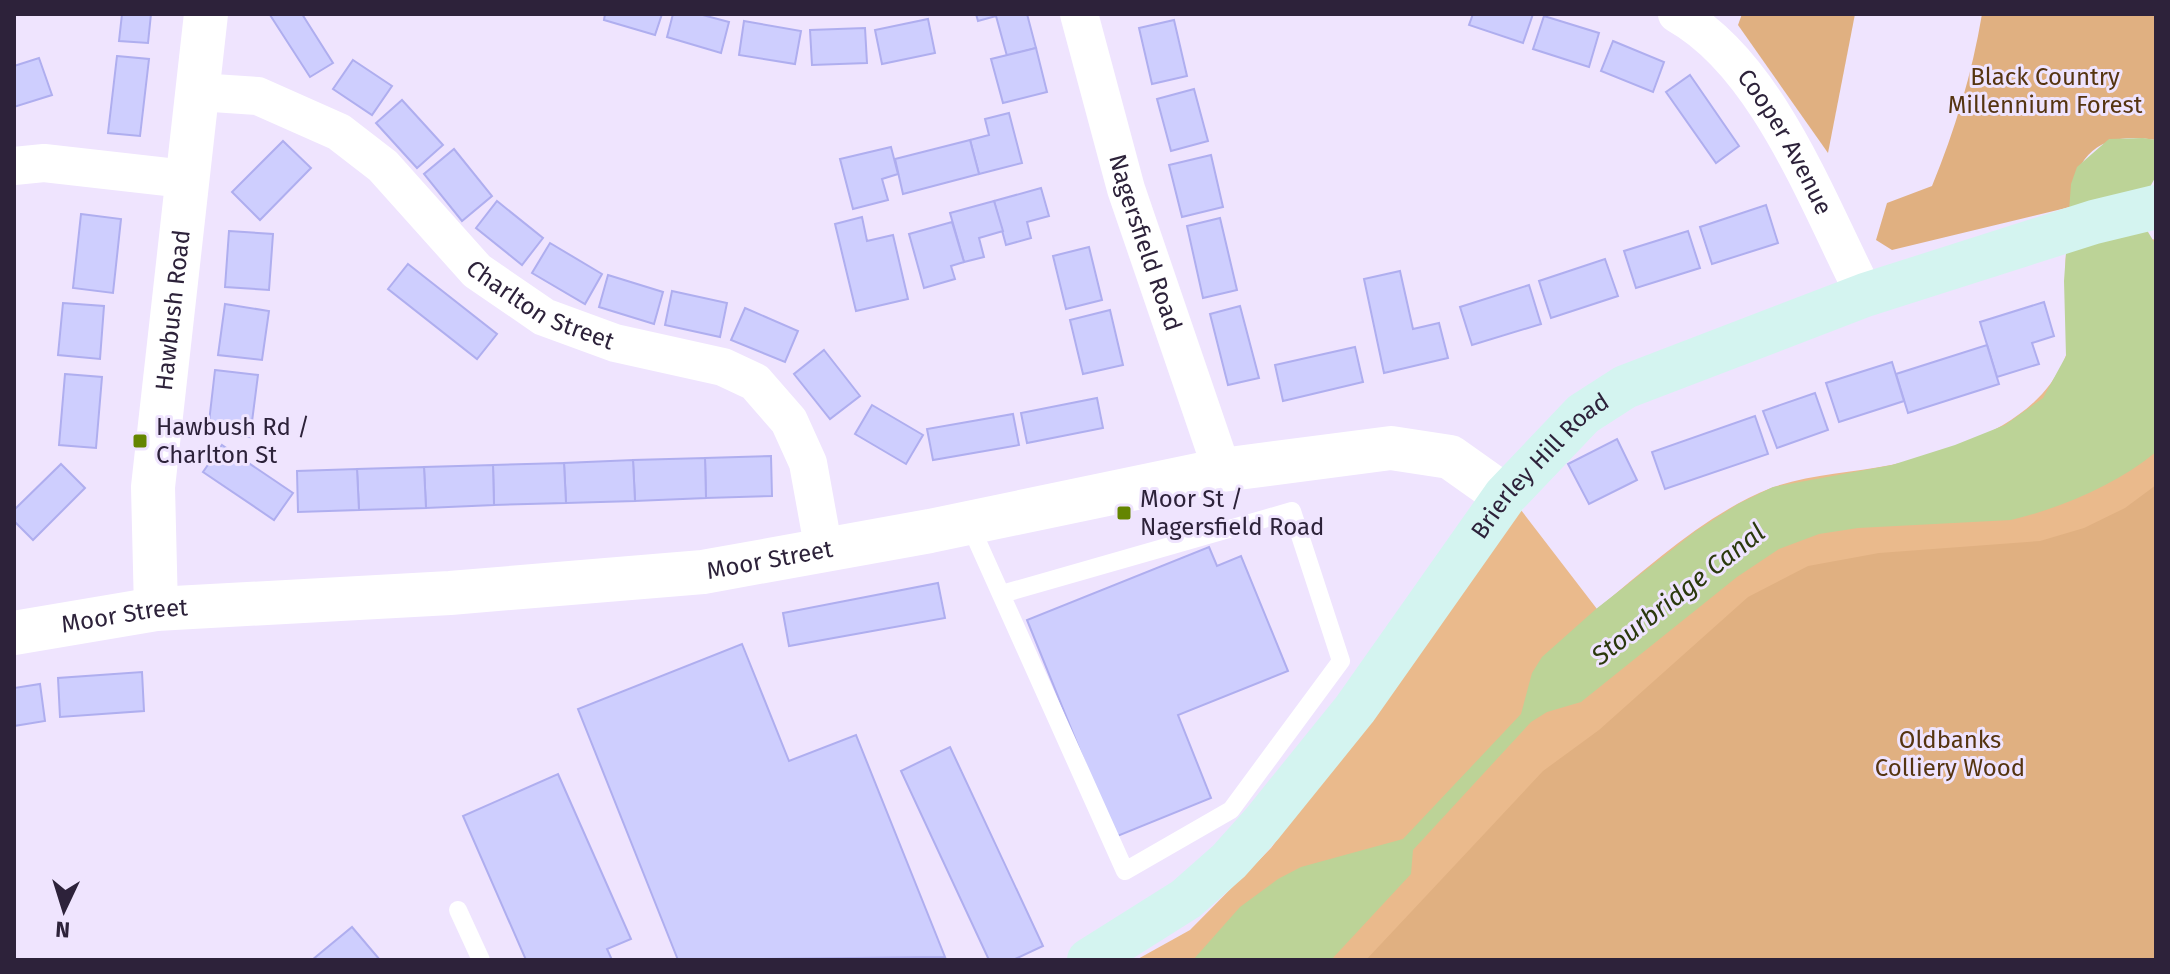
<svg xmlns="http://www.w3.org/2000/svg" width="2170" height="974" font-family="'Fira Sans',sans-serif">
<rect width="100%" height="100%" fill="#efe4fe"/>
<path fill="#eaba8c" d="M2156 239V960H1136L1190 930 1271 848 1521 510 1597 609C1651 565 1706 514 1771 488 1809 474 1851 473 1891 465 1956 451 2038 424 2065 358 2075 334 2063 284 2066 255Z"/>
<g fill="#e0b081">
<polygon points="1742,14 1855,14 1828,153 1738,25"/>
<path d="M1982 14H2156V140C2102 131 2074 152 2070 207L1892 250 1876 240 1887 203 1932 186C1955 130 1972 74 1982 14Z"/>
<polygon points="2156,485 2156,960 1366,960 1543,771 1599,730 1748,597 1808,566 1879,553 2040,541 2084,528 2125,508"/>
</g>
<path fill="#bcd397" d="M2143 138 2156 140V176L2144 198 2145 227 2156 245V452C2116 485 2061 508 2011 520L1858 528 1819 534 1779 549 1737 577 1581 702 1547 712 1531 722 1413 850 1411 874 1331 960H1193L1240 907 1278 879 1301 867 1403 839 1521 714 1532 673 1542 657 1596 609 1696 531 1738 504 1773 487 1892 465 1955 445 2005 425 2043 398 2066 356 2064 281 2071 184 2077 167 2109 139Z"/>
<g fill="#cecefe" stroke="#afaeef" stroke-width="2">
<polygon points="122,14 151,14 148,43 119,41"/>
<polygon points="302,14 333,63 310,77 270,15"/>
<polygon points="605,14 662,14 655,35 604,20"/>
<polygon points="673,14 699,14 729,22 721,53 667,37"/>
<polygon points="976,14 1027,14 1036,48 1007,56 996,16 978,21"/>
<polygon points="1473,14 1533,14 1523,43 1469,25"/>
<polygon points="1544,16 1599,33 1589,67 1533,49"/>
<polygon points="928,19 935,53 882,64 875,30"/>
<polygon points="1174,20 1187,76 1152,84 1139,28"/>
<polygon points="744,21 801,31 795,64 739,55"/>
<polygon points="865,28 867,63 812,65 810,30"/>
<polygon points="1613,41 1664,62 1653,92 1601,71"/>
<polygon points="1036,48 1047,92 1003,103 991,59"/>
<polygon points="117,56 149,59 140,136 108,133"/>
<polygon points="39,58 52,95 14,107 14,66"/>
<polygon points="353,60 392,86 372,115 333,89"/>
<polygon points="1690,75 1739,146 1716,163 1666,92"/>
<polygon points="1194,89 1208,141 1171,151 1157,99"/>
<polygon points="402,100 443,145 417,168 376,123"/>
<polygon points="1009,113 1022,163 979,174 970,140 989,135 985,119"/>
<polygon points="970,140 979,174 903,194 895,159"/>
<polygon points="283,141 311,168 260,220 232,192"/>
<polygon points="891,147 898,174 882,179 888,200 853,209 840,159"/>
<polygon points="454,149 492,196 462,221 424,174"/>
<polygon points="1211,155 1223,207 1182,217 1169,165"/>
<polygon points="1041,188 1049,216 1027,222 1031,238 1006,245 994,201"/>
<polygon points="497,201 543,238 522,265 476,228"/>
<polygon points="994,201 1003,231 979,238 984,257 964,262 950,213"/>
<polygon points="1766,205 1778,243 1712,264 1700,227"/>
<polygon points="81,214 121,219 113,293 73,288"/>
<polygon points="862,217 867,241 893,235 908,299 856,311 835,224"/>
<polygon points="1220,218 1237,290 1203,298 1187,226"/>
<polygon points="952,222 964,262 951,266 955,279 924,288 909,234"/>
<polygon points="229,231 273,234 269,290 225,287"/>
<polygon points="1688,231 1700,268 1636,288 1624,251"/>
<polygon points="550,243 602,274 585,304 532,273"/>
<polygon points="1089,247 1102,300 1066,309 1053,256"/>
<polygon points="1605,259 1618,296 1551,318 1539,281"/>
<polygon points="408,264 497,334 477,359 388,289"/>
<polygon points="1400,271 1413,329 1439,323 1448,358 1384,373 1364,279"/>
<polygon points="608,275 663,292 654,324 599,307"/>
<polygon points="1529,285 1541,324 1472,345 1460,307"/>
<polygon points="672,291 727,303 720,337 665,325"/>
<polygon points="2044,302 2054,336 2032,343 2039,364 1997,377 1980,322"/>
<polygon points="63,303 104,306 100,359 58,355"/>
<polygon points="225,304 269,311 262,360 218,355"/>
<polygon points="1240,306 1259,378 1228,385 1210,314"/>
<polygon points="745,308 798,331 785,362 731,340"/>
<polygon points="1110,310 1123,365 1083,374 1070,320"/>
<polygon points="1987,345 1999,384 1908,413 1896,374"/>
<polygon points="1355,347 1363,382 1283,401 1275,365"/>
<polygon points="824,350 860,396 830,419 794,374"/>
<polygon points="1892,362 1904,401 1839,422 1826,383"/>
<polygon points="215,370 258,375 250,437 208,431"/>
<polygon points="65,374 102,377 96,448 59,445"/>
<polygon points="1815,393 1828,430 1777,448 1763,411"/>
<polygon points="1097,398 1103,428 1027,443 1021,413"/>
<polygon points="872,405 923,435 906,464 855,434"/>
<polygon points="1013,414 1019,445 933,460 927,429"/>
<polygon points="1755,416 1768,454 1665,489 1652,452"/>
<polygon points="1617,439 1637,480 1589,504 1568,464"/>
<polygon points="222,445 293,493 274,520 203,472"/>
<polygon points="771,456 772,496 706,498 705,458"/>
<polygon points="705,458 706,498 635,501 633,460"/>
<polygon points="633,460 635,501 566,503 564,463"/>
<polygon points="564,463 566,503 494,505 493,465"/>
<polygon points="61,464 85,488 33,540 14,521 14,510"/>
<polygon points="493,465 494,505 426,508 424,467"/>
<polygon points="424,467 426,508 359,510 357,469"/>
<polygon points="357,469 359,510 298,512 297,471"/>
<polygon points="1209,547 1217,566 1241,556 1288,671 1178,715 1211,798 1115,837 1027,620"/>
<polygon points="938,583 945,618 789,646 783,613"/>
<polygon points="742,644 789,761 856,735 945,957 678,960 578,709"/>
<polygon points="142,672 144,711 60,717 58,678"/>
<polygon points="40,684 45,721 14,726 14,688"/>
<polygon points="950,747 1043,946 1013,960 989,960 901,771"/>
<polygon points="558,774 631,939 607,949 612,960 526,960 463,816"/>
<polygon points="352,927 380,960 312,960"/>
</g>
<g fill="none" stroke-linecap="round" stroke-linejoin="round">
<g stroke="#fff" stroke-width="18">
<polyline points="969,523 1125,871 1231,810 1341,661 1292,511 1002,594"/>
<polyline points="458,910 481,960"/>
</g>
<g stroke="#fff" stroke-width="38">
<path id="s1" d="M1079 14 1126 189 1222 470"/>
<path id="s2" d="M1677 14C1768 65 1818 204 1865 295"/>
<path id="s3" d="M198 92 258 96 339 132 383 166 477 271 544 317 615 343 723 367 755 382 789 421 808 463 824 551"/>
<polyline points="14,166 44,163 185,179"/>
</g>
<g stroke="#fff" stroke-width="44">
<path id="s4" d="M156 609 153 487 206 14"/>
<path id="s5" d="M14 633 156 609 450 593 703 572 930 531 1222 470 1391 448 1450 457 1505 496"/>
</g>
<path stroke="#d4f4f0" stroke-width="44" id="s6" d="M1089 960 1186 899 1229 861 1263 823 1355 709 1505 496 1583 414 1625 387 1865 295 2094 222 2156 207"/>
</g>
<g fill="#648500" stroke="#efe4fe" stroke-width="3">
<rect x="132" y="433" width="16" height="16" rx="4"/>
<rect x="1116" y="505" width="16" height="16" rx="4"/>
</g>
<g text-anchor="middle" stroke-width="6" stroke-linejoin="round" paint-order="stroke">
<g font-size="24" fill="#553410" stroke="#efe4fe">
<text x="2045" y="85">Black Country<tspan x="2045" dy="28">Millennium Forest</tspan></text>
<text x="1950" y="748">Oldbanks<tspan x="1950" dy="28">Colliery Wood</tspan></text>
</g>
<g font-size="24" fill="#2d223a" stroke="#efe4fe">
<text dy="8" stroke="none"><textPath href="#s2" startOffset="170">Cooper Avenue</textPath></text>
<text dy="8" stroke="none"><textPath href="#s1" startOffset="238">Nagersfield Road</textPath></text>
<text dy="8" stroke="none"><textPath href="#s3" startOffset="418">Charlton Street</textPath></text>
<text dy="8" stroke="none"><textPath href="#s4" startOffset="300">Hawbush Road</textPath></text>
<text dy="8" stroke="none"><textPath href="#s6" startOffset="676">Brierley Hill Road</textPath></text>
<text dy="8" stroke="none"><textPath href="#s5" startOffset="760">Moor Street</textPath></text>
<text dy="8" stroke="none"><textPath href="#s5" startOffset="112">Moor Street</textPath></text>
</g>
<g font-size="24" fill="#2d223a" stroke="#efe4fe" text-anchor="start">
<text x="156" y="435">Hawbush Rd /<tspan x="156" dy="28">Charlton St</tspan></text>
<text x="1140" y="507">Moor St /<tspan x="1140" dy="28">Nagersfield Road</tspan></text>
</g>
<g font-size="26" font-style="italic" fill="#2b390d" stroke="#efe4fe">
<text transform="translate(1678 594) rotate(-38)" y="9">Stourbridge Canal</text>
</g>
</g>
<rect width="2170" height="974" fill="none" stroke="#2d223a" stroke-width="32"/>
<g transform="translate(64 910) rotate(184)" stroke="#efe4fe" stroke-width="6" paint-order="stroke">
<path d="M0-6L14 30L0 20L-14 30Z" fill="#2d223a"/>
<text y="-12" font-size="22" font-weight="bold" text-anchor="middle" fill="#2d223a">N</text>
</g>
</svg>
